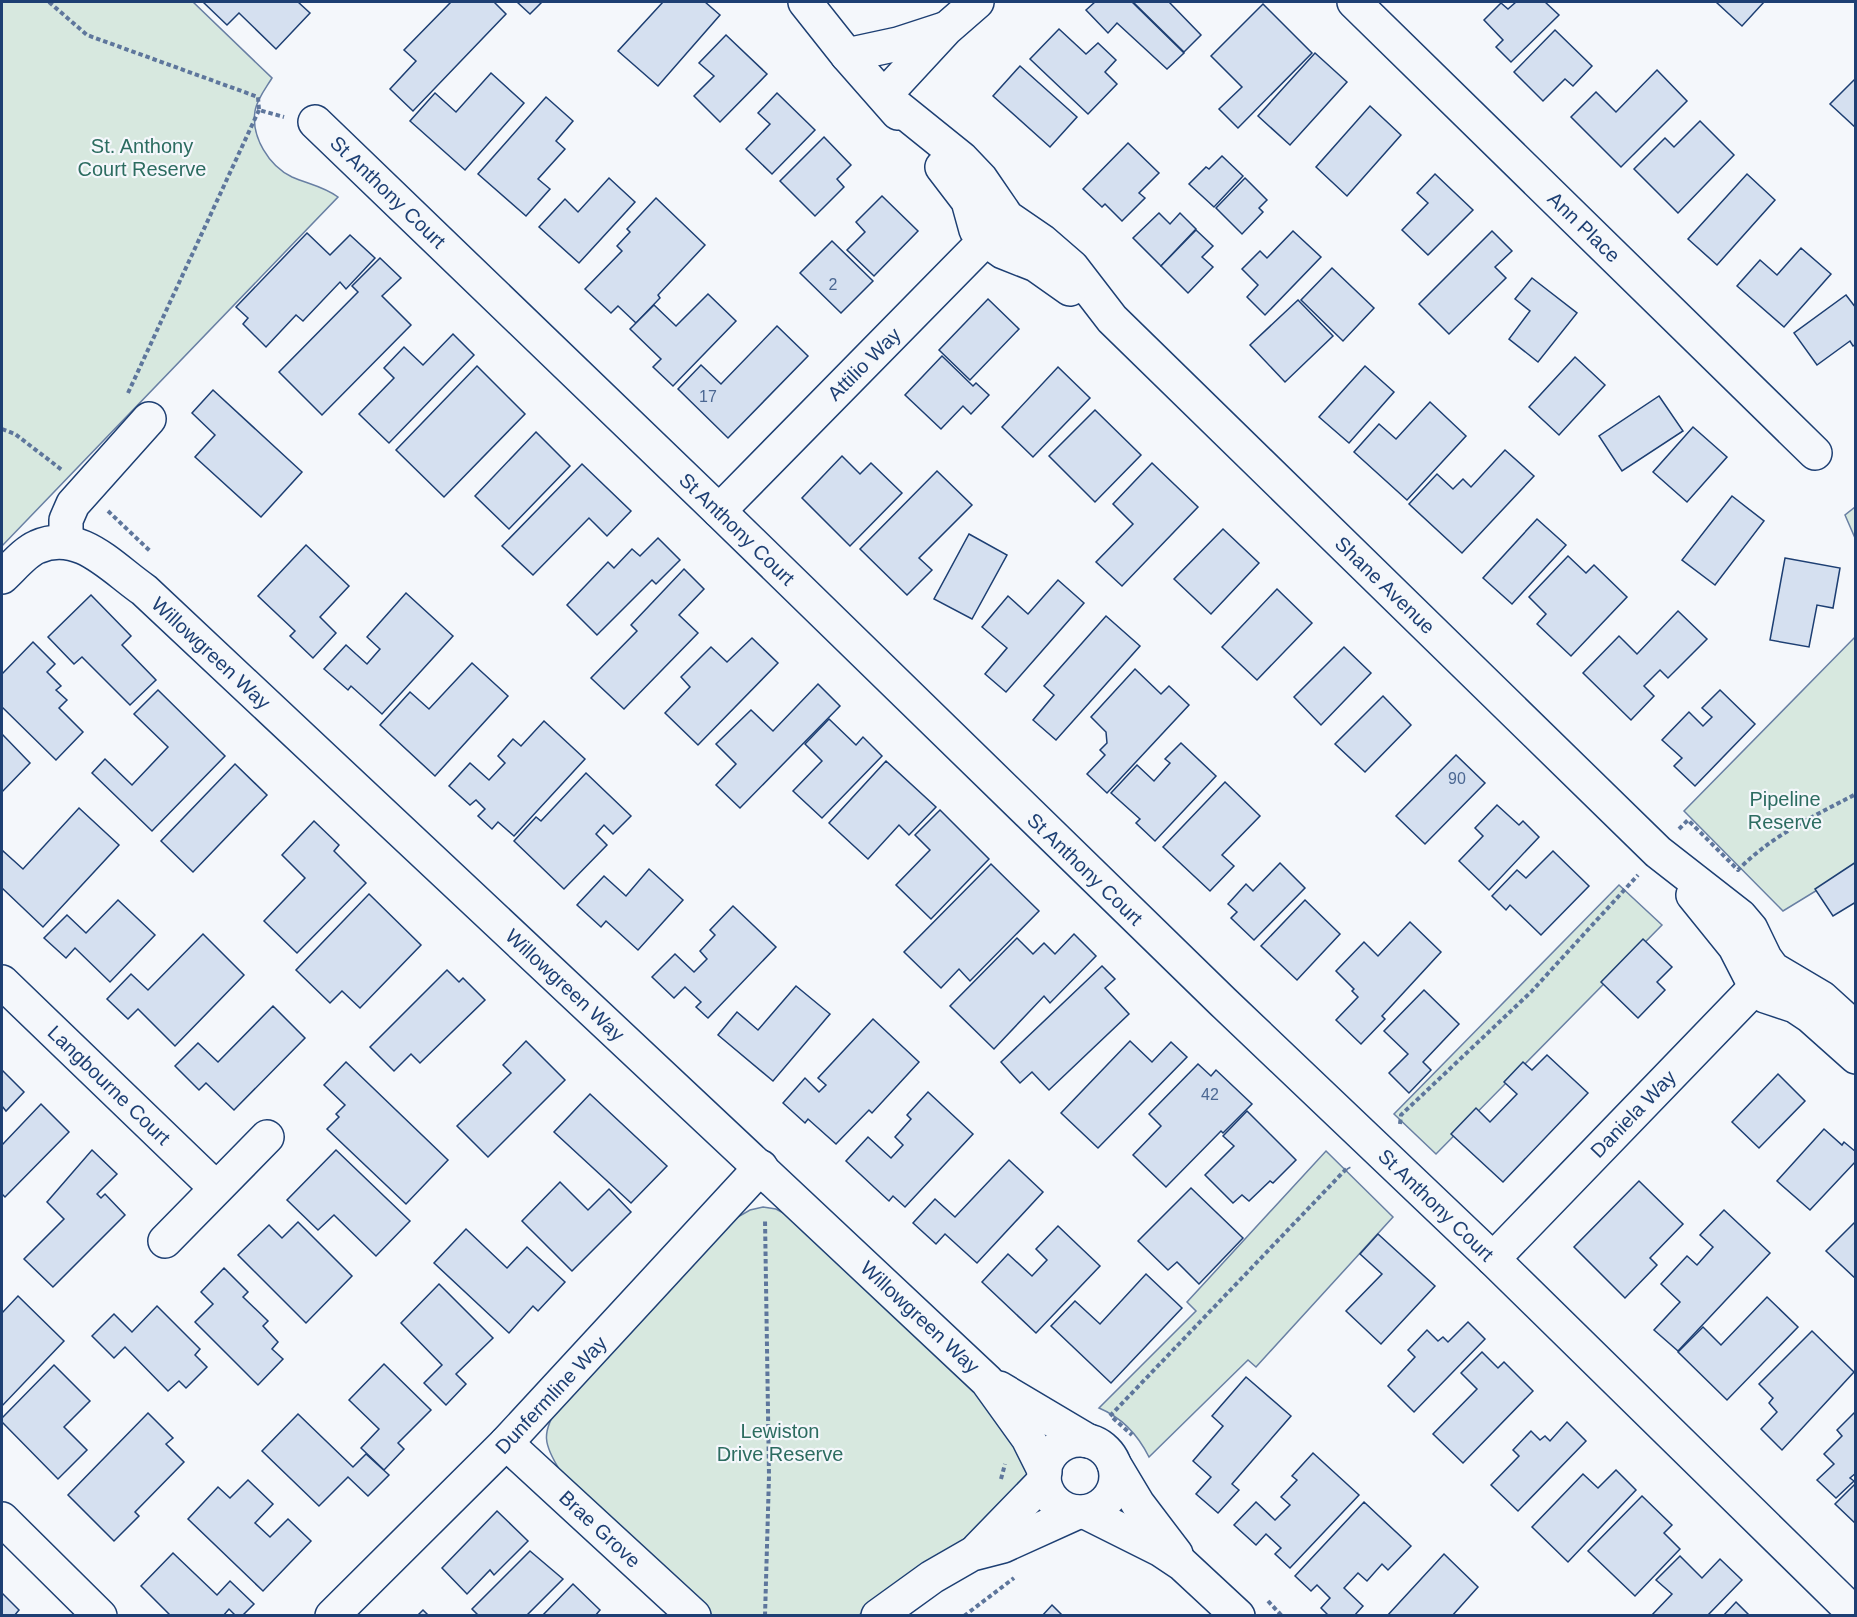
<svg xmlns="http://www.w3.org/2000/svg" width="1857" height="1617" font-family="Helvetica,sans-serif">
<rect width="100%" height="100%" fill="#f4f7fb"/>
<g fill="#d7e8df" stroke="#687fa3" stroke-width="1.5">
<path d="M2 2H193L272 78C266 88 257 99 255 111 251 137 269 166 292 177 308 184 323 186 338 197L2 546Z"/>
<polygon points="1855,507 1855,538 1845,515"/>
<polygon points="1855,637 1855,867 1783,911 1684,811"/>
<polygon points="1619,885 1662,925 1436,1154 1394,1114"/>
<path d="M1326 1151 1393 1217 1256 1367 1248 1360 1149 1457C1138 1435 1123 1418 1099 1408L1196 1311 1187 1302Z"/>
<path d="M763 1207 776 1209 789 1216 1005 1420 1029 1475 998 1520 885 1594 859 1615H712L561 1472C543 1444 541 1433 559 1405L736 1218 750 1210Z"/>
</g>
<g fill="#d5e0f0" stroke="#1d3f73" stroke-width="1.5">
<polygon points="203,2 298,2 310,13 276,49 239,13 227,25"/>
<polygon points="451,2 494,2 506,14 413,111 390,89 416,61 404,50"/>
<polygon points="517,2 542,2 530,14"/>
<polygon points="663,2 705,2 720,15 658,86 618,51"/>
<polygon points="1095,2 1132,2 1184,53 1167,69 1117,23 1108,33 1086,10"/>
<polygon points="1133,2 1169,2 1201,35 1184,52"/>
<polygon points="1516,2 1545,2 1559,15 1511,62 1496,47 1503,40 1484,20 1501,3 1508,9"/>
<polygon points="1716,2 1764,2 1742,26"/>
<polygon points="1263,4 1312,53 1238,128 1219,109 1242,87 1211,56"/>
<polygon points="1059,29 1086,54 1098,43 1116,60 1105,72 1117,84 1088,114 1030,59"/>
<polygon points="1555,30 1592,66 1573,86 1565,79 1543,101 1514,72"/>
<polygon points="726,35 767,74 720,122 694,96 714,76 699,63"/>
<polygon points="1315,53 1347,82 1290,145 1258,116"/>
<polygon points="1020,66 1077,117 1050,147 993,96"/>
<polygon points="1657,70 1687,101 1621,167 1571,117 1596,92 1616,112"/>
<polygon points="491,73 524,103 465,170 410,121 435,93 456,112"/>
<polygon points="1856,78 1856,128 1830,104"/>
<polygon points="777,93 815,130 772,174 746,149 770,124 758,113"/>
<polygon points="546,97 573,121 556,141 565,149 538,179 550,189 526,216 478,174"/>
<polygon points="1370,106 1401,135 1347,196 1316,167"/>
<polygon points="1700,121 1734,155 1678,213 1634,169 1665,138 1674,147"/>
<polygon points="824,137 851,165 837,179 844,187 815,216 780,181"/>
<polygon points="1128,143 1159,173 1139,193 1145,198 1122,221 1105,204 1102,207 1083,189"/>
<polygon points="1222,156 1243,176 1214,207 1189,184 1206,167 1209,169"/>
<polygon points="1435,174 1473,210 1428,255 1402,230 1428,203 1417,193"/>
<polygon points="1747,174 1775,200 1717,265 1688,239"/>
<polygon points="609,178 635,202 579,263 539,227 565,199 578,212"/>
<polygon points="1245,178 1267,200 1259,208 1263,212 1242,234 1216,208"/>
<polygon points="882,196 918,231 874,276 847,250 865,232 856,222"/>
<polygon points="656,198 705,245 658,295 660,298 636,323 618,306 611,313 585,289 622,251 617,246 630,232 627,229"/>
<polygon points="1159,213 1170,224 1180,213 1196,229 1161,266 1133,238"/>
<polygon points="1196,230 1213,246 1202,257 1213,267 1188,293 1161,266"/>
<polygon points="1293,231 1321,257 1265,315 1247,297 1258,285 1242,269 1260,251 1267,258"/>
<polygon points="1492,231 1512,251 1495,267 1506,278 1449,334 1419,304"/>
<polygon points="307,233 330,255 350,235 375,258 346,289 340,282 303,321 296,315 266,347 243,324 248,318 236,307"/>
<polygon points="832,241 873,281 841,313 800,273"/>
<polygon points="1801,248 1831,274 1784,327 1737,286 1760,260 1777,275"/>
<polygon points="380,258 401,278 382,296 411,325 322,415 279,372 358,292 352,286"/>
<polygon points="1332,268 1374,308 1343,341 1301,300"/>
<polygon points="1532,278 1577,313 1538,362 1509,339 1530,311 1515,299"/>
<polygon points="708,294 736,321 673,386 653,367 661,359 630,329 654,305 676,326"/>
<polygon points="1846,295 1856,308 1856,344 1853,346 1850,341 1817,365 1794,333"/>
<polygon points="988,299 1019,329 970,380 939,350"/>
<polygon points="1298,300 1333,336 1285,382 1250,345"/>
<polygon points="777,326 808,356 728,438 678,389 701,365 721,384"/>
<polygon points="453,334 474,355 389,443 359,414 394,378 384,368 404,347 423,365"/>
<polygon points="942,356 973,386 976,383 989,395 971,414 963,406 941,429 905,395"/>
<polygon points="1575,357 1605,385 1559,435 1529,407"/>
<polygon points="477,366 525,414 444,497 396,450"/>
<polygon points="1365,366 1394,392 1349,443 1319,417"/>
<polygon points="1058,367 1090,398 1033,457 1002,427"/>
<polygon points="213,390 302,472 261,517 195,457 215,435 192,413"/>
<polygon points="1659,396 1683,431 1622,471 1599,436"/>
<polygon points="1430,402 1466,436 1407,500 1354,452 1379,424 1396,439"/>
<polygon points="1095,410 1141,455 1095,502 1049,456"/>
<polygon points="1693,427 1727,457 1687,502 1653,472"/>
<polygon points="536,432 570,466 509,529 475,496"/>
<polygon points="1505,450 1534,476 1462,553 1409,504 1437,474 1453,489 1463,479 1471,487"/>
<polygon points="842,456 860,474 871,463 902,493 850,546 802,498"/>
<polygon points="1152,463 1198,507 1122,586 1096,562 1133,524 1113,504"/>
<polygon points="582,464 631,511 607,536 589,518 533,575 502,546"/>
<polygon points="937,471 972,505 919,558 932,570 907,595 860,549"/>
<polygon points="1732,496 1764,521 1715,585 1682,560"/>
<polygon points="1537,519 1566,545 1512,604 1483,578"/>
<polygon points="1223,529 1259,563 1211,614 1174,579"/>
<polygon points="969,534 1007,555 972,619 934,599"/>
<polygon points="658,538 680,560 656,584 652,580 597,635 567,605 608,562 614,568 632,549 640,556"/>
<polygon points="306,545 349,586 320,617 336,633 313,658 290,636 295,631 258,596"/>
<polygon points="1568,556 1586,573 1594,565 1627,597 1571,656 1537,624 1546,614 1529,597"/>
<polygon points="1785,558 1840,568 1833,608 1817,605 1809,647 1770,640"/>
<polygon points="684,569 704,589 679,615 698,633 624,709 591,678 637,631 631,625"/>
<polygon points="1058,580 1084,603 1006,692 985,674 1007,648 982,627 1008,596 1028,614"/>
<polygon points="1277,589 1312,623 1257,680 1222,647"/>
<polygon points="406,593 453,636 382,714 351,686 348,690 324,669 346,645 367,664 380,649 367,637"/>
<polygon points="91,595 131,636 122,645 156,680 130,705 82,657 74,664 48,637"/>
<polygon points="1678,611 1707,639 1668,678 1660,670 1644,686 1654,696 1631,720 1583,673 1619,636 1637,654"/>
<polygon points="1106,616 1140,646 1056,740 1033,720 1054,695 1044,686"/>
<polygon points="752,638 778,663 698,745 665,713 690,687 681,677 711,647 727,662"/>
<polygon points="33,642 55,664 47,672 61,686 56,690 67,700 59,708 83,732 56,760 2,707 2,674"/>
<polygon points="1344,647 1371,673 1321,725 1294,697"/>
<polygon points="472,663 508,696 435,776 380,725 410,692 429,709"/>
<polygon points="1135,669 1161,694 1169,686 1189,705 1107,793 1087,774 1105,755 1100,750 1107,743 1106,732 1091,717"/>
<polygon points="818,684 840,706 740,808 716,785 736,764 716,744 751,710 773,731"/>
<polygon points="158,690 225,756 152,831 92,773 105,759 132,785 168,747 134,714"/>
<polygon points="1720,690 1755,724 1695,786 1674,766 1682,758 1662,740 1689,712 1703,726 1712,717 1702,708"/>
<polygon points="1383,696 1411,725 1365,772 1335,744"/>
<polygon points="829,719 856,745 863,737 882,756 822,818 793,791 822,761 805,744"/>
<polygon points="544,721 585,759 514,836 498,822 492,829 478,816 485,809 476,800 470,805 449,786 470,763 489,780 505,763 498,756 513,739 521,746"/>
<polygon points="2,734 30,763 2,792"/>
<polygon points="1181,743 1216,776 1155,841 1136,823 1140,819 1111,793 1137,765 1154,781 1170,763 1165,759"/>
<polygon points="1456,755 1485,783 1425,844 1396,816"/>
<polygon points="886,761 936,807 909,835 899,825 868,859 829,823"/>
<polygon points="235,764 267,795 193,872 161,841"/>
<polygon points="586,773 631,816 613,834 604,825 596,834 607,845 564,889 514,841 536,817 541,821"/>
<polygon points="1225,782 1260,816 1222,855 1234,866 1210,891 1163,847"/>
<polygon points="1497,805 1519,825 1523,821 1539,837 1489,890 1459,861 1483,836 1475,828"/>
<polygon points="79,808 119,845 43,927 2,888 2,853 3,851 23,869"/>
<polygon points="940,810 989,859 931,919 896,885 930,850 915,835"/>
<polygon points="314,821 339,845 334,851 366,883 297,953 264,921 305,878 282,855"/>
<polygon points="1553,851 1589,886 1541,935 1510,905 1506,910 1492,896 1517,870 1526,878"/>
<polygon points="1856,862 1856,902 1833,916 1815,889"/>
<polygon points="1280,863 1305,888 1254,940 1231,918 1237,912 1228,904 1246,884 1253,891"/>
<polygon points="991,864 1039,911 970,981 959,969 941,988 904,952"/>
<polygon points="649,869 683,900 638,950 606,921 601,927 577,905 604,876 626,896"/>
<polygon points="369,894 421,945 360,1008 342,991 330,1003 296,970"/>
<polygon points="118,900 155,935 110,982 75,948 66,958 44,938 67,915 86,933"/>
<polygon points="1305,900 1340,934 1297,980 1261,946"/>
<polygon points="733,906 776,947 708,1018 696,1007 701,1002 685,987 674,998 652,977 675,954 694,972 707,959 700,951 715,935 710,930"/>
<polygon points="1410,922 1441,952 1382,1016 1385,1019 1361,1044 1336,1020 1358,997 1352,991 1354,989 1336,971 1364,942 1378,956"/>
<polygon points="203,934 244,975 175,1046 138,1009 128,1019 107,999 131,974 148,990"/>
<polygon points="1074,934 1096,956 1050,1003 1044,996 994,1049 950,1006 1017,938 1033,954 1044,943 1055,954"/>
<polygon points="1643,939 1672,967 1657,982 1665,990 1638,1018 1601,982"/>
<polygon points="1102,966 1115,979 1105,988 1129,1014 1049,1090 1032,1072 1020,1083 1001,1062"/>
<polygon points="447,970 459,982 463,978 485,1000 420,1063 411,1054 394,1071 370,1047"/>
<polygon points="796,986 830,1014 773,1081 718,1035 737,1012 758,1030"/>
<polygon points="1424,990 1459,1024 1423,1062 1431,1070 1409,1093 1389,1073 1408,1054 1384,1031"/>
<polygon points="273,1006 305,1038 234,1110 206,1083 199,1090 175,1066 198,1043 218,1062"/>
<polygon points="873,1019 919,1062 872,1113 869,1110 836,1144 808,1119 805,1123 783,1103 805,1078 819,1092 826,1085 818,1078"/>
<polygon points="526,1041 565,1080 488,1157 457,1126 511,1073 503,1065"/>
<polygon points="1130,1041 1152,1062 1171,1042 1187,1057 1098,1148 1061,1113"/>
<polygon points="1547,1055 1588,1093 1503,1182 1451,1134 1476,1108 1490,1122 1517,1094 1504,1082 1523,1062 1532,1070"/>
<polygon points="346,1062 448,1160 406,1204 327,1129 339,1117 336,1114 345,1105 324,1085"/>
<polygon points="1198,1064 1211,1076 1216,1070 1252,1104 1223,1133 1221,1131 1166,1187 1133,1155 1161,1126 1149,1114"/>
<polygon points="2,1070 24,1092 6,1111 2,1106"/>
<polygon points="1778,1074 1805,1101 1759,1148 1732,1122"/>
<polygon points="928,1092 973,1134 905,1207 893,1196 889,1201 846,1161 868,1137 891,1158 903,1145 895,1137 911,1119 907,1115"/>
<polygon points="590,1094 667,1166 631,1203 554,1132"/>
<polygon points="41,1104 69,1132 5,1197 2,1194 2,1145"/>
<polygon points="1247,1111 1296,1160 1273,1183 1270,1181 1249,1201 1242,1195 1233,1203 1205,1175 1234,1146 1223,1136"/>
<polygon points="1824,1129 1842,1145 1844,1142 1856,1152 1856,1161 1810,1210 1777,1181"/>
<polygon points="92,1150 117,1174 97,1194 101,1198 105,1194 125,1215 53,1287 24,1259 64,1219 47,1202"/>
<polygon points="336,1150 410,1221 376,1256 334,1215 318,1230 287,1200"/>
<polygon points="1009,1160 1043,1192 977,1263 945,1234 936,1244 913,1223 935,1199 955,1217"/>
<polygon points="1639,1181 1683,1224 1650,1258 1657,1265 1625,1298 1574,1247"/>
<polygon points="560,1182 588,1210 609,1189 631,1212 572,1271 522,1221"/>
<polygon points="1191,1188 1243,1238 1199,1284 1177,1262 1168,1270 1138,1241"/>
<polygon points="1724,1210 1770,1253 1678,1351 1654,1330 1680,1302 1661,1284 1687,1256 1697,1265 1713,1247 1700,1235"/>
<polygon points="1856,1221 1856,1279 1826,1251"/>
<polygon points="298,1222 352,1276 306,1323 238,1255 269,1225 282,1238"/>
<polygon points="1058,1226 1100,1266 1036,1333 982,1282 1008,1254 1032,1276 1047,1260 1036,1249"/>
<polygon points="466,1229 507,1268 527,1247 565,1282 538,1311 533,1306 509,1333 434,1263"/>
<polygon points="1378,1234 1435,1286 1381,1344 1346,1311 1382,1274 1360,1254"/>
<polygon points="224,1268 248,1292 243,1297 268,1321 263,1326 278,1342 272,1349 283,1359 258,1385 195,1322 213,1304 201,1292"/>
<polygon points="1146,1274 1182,1308 1111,1383 1051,1326 1075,1301 1100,1324"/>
<polygon points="439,1284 493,1338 456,1374 466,1384 446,1405 424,1383 442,1365 401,1323"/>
<polygon points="18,1296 64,1341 2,1406 2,1313"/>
<polygon points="1767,1297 1798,1327 1727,1400 1678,1352 1703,1327 1721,1345"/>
<polygon points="157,1306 200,1349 195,1355 207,1367 186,1388 179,1381 168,1391 125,1347 114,1358 92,1336 114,1314 132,1332"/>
<polygon points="1468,1322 1485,1339 1414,1412 1388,1386 1415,1357 1408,1350 1427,1330 1438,1341 1443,1337 1448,1342"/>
<polygon points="1812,1331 1854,1372 1782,1450 1761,1429 1777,1412 1769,1403 1773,1398 1759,1384"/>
<polygon points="1482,1352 1498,1368 1504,1362 1533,1391 1463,1463 1433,1434 1477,1389 1461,1373"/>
<polygon points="384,1364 431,1410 398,1443 404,1449 384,1470 361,1448 379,1429 349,1400"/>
<polygon points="54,1365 90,1401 64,1427 87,1450 58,1479 2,1422 2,1418"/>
<polygon points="1246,1377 1291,1416 1232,1484 1239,1490 1218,1513 1196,1494 1211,1477 1193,1461 1223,1426 1212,1416"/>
<polygon points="1856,1411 1856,1473 1850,1478 1854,1481 1836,1498 1817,1480 1834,1464 1824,1454 1842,1436 1837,1430"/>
<polygon points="148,1413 173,1438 166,1444 184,1462 135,1512 139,1516 114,1541 68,1495"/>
<polygon points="298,1414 353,1467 366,1454 389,1475 368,1496 348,1477 319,1506 262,1451"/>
<polygon points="1567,1422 1586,1441 1518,1511 1491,1485 1519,1456 1513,1450 1531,1431 1540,1440 1545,1436 1550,1441"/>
<polygon points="1313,1453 1359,1495 1290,1568 1275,1554 1281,1548 1266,1534 1256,1545 1234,1525 1256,1502 1275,1520 1290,1505 1281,1497 1297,1480 1292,1476"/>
<polygon points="1616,1470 1636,1490 1568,1562 1532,1527 1583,1474 1598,1488"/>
<polygon points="248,1480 273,1504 255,1523 270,1537 288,1519 311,1541 263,1591 188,1519 218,1487 230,1498"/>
<polygon points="1856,1483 1856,1524 1835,1504"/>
<polygon points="1642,1496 1672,1525 1664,1533 1680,1549 1635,1596 1588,1551"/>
<polygon points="1364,1502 1411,1546 1388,1570 1382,1564 1367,1581 1358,1573 1344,1588 1363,1606 1354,1616 1329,1616 1321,1608 1330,1598 1317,1585 1311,1591 1295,1576"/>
<polygon points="497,1511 528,1541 494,1575 490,1570 467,1594 442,1568"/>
<polygon points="530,1551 563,1579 526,1616 479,1616 472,1609"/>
<polygon points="173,1553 217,1595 230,1581 254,1604 242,1616 236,1616 229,1609 223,1616 171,1616 141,1586"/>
<polygon points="1444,1554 1478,1587 1452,1616 1387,1616"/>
<polygon points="1680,1556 1702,1578 1720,1559 1742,1580 1707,1616 1651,1616 1672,1594 1656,1580"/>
<polygon points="573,1584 600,1610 595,1616 542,1616"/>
<polygon points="2,1593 19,1610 14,1616 2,1616"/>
<polygon points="1736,1602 1750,1616 1723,1616"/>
<polygon points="1052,1605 1063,1616 1042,1616"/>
<polygon points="423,1610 429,1616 417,1616"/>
</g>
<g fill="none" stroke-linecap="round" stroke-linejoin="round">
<g stroke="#1d3f73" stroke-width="36">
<g id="minor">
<polyline points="805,2 847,55 898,113"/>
<polyline points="1354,2 1815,453"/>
<polyline points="847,55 898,44 944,29"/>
<polyline points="884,96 961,158 981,179 1007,217 1042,241 1072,267 1112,319 1658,852 1740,916 1751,929 1765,958 1773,969 1822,998 1856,1029"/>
<polyline points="884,96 946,29 977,2"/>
<polyline points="315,122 719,511 1223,1002 1493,1259 1856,1615"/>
<polyline points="942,167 968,201 976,230 986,240 1003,252 1036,265 1070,289"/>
<polyline points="719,511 1000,225"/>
<polyline points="66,541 66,520 73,504 149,419"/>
<path d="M2 577C12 568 25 552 37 547 79 528 112 568 144 590L987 1381 1028 1438 1045 1472"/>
<polyline points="1693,895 1735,947 1756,988 1765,996 1795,1006 1810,1016 1856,1057"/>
<polyline points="2,982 216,1188"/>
<polyline points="165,1241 267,1137"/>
<polyline points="1493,1259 1773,969"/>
<polyline points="999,1388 1088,1441"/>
<circle cx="1080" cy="1476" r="36"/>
<polyline points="506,1443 694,1616"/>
<polyline points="1114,1464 1138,1504 1176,1554"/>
<polyline points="1085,1512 1161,1550 1182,1564 1238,1616"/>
<polyline points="2,1519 100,1616"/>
<polyline points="978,1549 1044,1481"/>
<polyline points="332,1616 506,1443 761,1167"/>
<polyline points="878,1616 932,1577 972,1554 1003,1546 1078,1512"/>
</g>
</g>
<g stroke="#5e769c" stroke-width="4" stroke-dasharray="4.5 3" stroke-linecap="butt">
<polyline points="49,2 87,35 258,97 259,110 284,117"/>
<polyline points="128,393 259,110"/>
<polyline points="2,429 15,434 62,470"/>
<polyline points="108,511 150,551"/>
<path d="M1679 829 1688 820 1738 870C1771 836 1814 816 1856 794"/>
<polyline points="1400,1124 1401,1115 1531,992 1638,875"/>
<polyline points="1110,1416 1348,1167 1349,1169"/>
<polyline points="1113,1418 1132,1435"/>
<polyline points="1001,1479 1005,1464"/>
<polyline points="1268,1601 1282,1616"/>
<polyline points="765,1616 769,1476 765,1219"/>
<polyline points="964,1616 1014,1578"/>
</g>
<use href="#minor" stroke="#f4f7fb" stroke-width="33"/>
</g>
<g text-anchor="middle" stroke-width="4.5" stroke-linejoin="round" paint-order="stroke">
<g font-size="16" fill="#4b6792">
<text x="833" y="290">2</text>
<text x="708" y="402">17</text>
<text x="1457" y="784">90</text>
<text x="1210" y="1100">42</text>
</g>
<g font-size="20" fill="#2c6c60" stroke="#f4f7fb">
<text x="142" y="153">St. Anthony<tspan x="142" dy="23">Court Reserve</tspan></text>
<text x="1785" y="806">Pipeline<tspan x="1785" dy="23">Reserve</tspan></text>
<text x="780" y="1438">Lewiston<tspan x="780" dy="23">Drive Reserve</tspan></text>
</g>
<g font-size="20" fill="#1d3f73" stroke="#f4f7fb">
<text transform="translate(388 192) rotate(44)" y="7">St Anthony Court</text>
<text transform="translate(1584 227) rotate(44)" y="7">Ann Place</text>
<text transform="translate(864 364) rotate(-45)" y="7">Attilio Way</text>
<text transform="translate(737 529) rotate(44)" y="7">St Anthony Court</text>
<text transform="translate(1385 585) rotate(44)" y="7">Shane Avenue</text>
<text transform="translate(211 653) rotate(43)" y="7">Willowgreen Way</text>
<text transform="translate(1085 869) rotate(44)" y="7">St Anthony Court</text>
<text transform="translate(565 985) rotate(43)" y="7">Willowgreen Way</text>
<text transform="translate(109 1085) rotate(44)" y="7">Langbourne Court</text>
<text transform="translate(1633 1114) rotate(-46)" y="7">Daniela Way</text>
<text transform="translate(1436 1205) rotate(44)" y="7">St Anthony Court</text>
<text transform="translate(920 1317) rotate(43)" y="7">Willowgreen Way</text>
<text transform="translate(551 1395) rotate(-47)" y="7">Dunfermline Way</text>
<text transform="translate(600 1529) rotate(43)" y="7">Brae Grove</text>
</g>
</g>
<rect width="1857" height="1617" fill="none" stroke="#1d3f73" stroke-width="6"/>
</svg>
